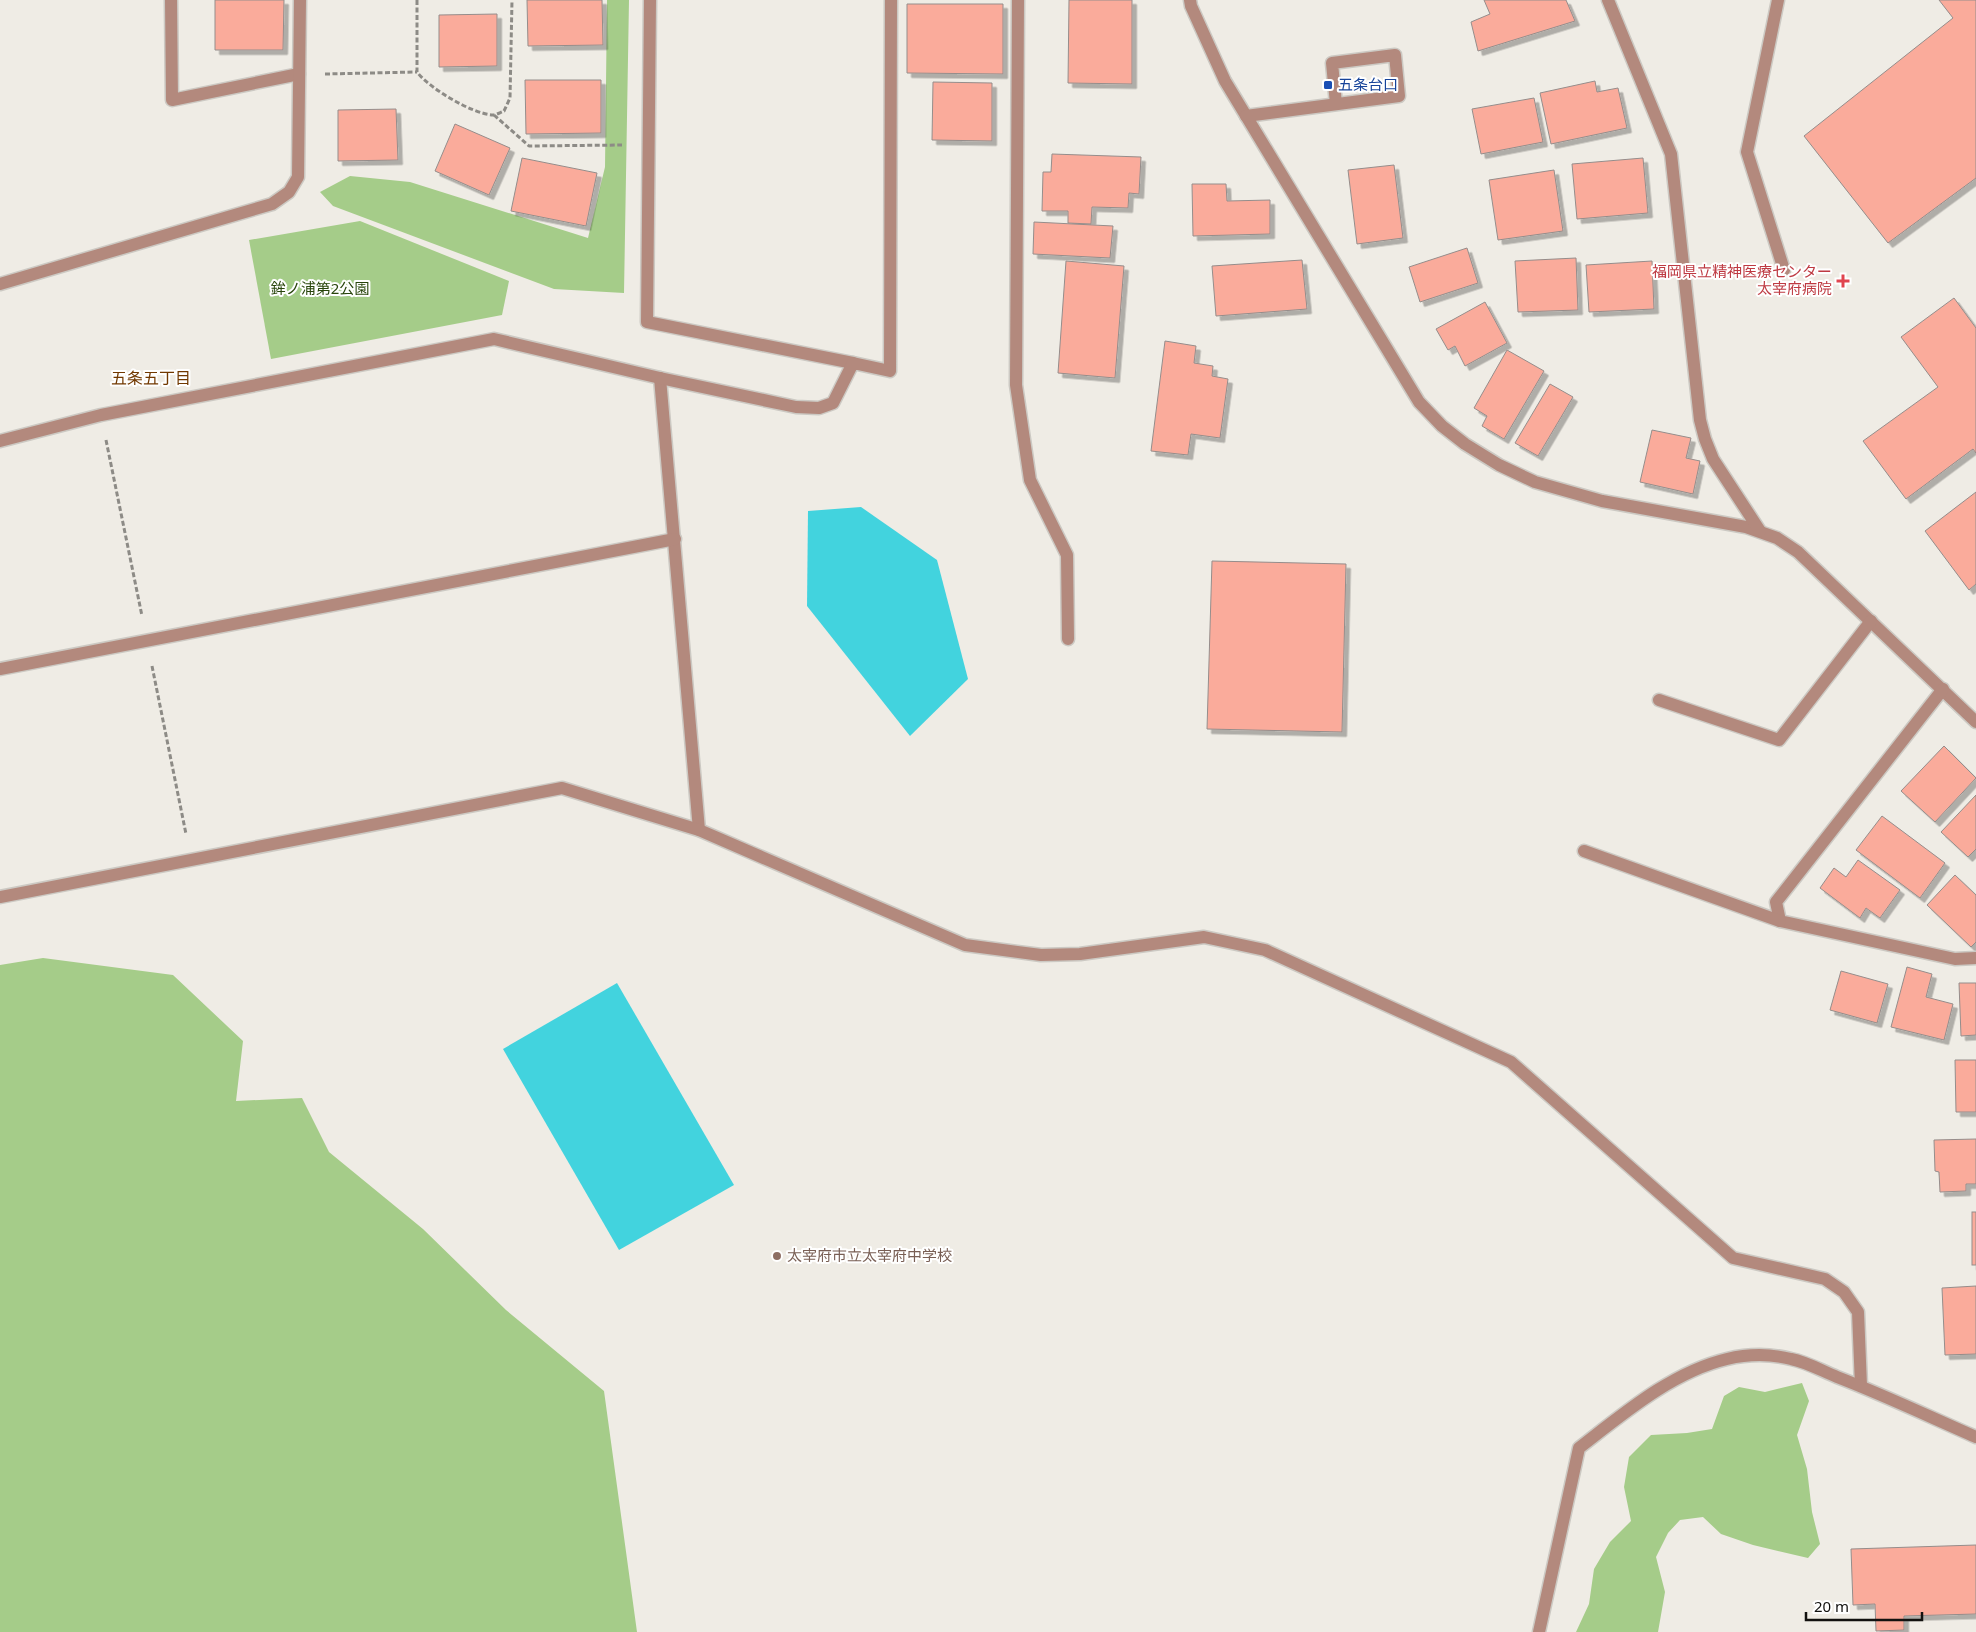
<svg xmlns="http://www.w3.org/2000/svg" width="1976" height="1632" font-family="'Noto Sans','Noto Sans JP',sans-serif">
<defs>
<filter id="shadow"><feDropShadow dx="4.5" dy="4.5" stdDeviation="0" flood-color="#0004"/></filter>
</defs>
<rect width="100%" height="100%" fill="#efece5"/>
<g fill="#a5cc89">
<polygon points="607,0 629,0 624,293 554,289 333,206 320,192 350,176 410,182 588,238 605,167"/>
<polygon points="360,221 509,281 502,315 271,359 249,240"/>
<polygon points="43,958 173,975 243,1041 236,1101 302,1098 329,1152 423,1229 506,1310 604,1391 637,1632 0,1632 0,965"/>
<polygon points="1802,1383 1809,1401 1797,1435 1807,1469 1812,1512 1820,1544 1808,1558 1753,1545 1721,1534 1703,1517 1680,1520 1668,1533 1656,1557 1665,1592 1658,1632 1576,1632 1589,1604 1594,1569 1610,1542 1631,1521 1624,1487 1629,1457 1651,1435 1687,1433 1712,1429 1724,1396 1739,1387 1765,1392"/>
</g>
<g fill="#42d3de">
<polygon points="861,507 937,560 968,679 910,736 807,606 808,511"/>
<polygon points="617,983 734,1185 619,1250 503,1049"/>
</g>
<g fill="#faab9b" stroke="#958d8b" filter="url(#shadow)">
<polygon points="215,0 284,0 283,50 215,50"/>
<polygon points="527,0 602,0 603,45 528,46"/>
<polygon points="1069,0 1132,0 1132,84 1068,83"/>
<polygon points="1484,0 1566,0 1575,21 1478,51 1471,22 1490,14"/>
<polygon points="1939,0 1976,0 1976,178 1888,243 1804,136 1953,18"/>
<polygon points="907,4 1003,4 1003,74 907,73"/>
<polygon points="497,14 497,66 439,67 439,15"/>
<polygon points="525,80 601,80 601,133 526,134"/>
<polygon points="1595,81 1597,92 1618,88 1627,128 1551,144 1540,93"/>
<polygon points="933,82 992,83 992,141 932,140"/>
<polygon points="1534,98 1543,142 1481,154 1472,109"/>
<polygon points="396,109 398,160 338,161 338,110"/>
<polygon points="455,124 510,148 489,195 435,171"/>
<polygon points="1052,154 1141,157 1139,194 1129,193 1128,208 1092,207 1091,224 1068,223 1068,211 1042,211 1043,172 1051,172"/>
<polygon points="522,158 597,173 586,226 511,211"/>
<polygon points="1643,158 1648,213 1577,219 1572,164"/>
<polygon points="1394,165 1403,238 1357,244 1348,170"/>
<polygon points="1554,170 1563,231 1498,240 1489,180"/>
<polygon points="1192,184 1226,184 1227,201 1270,200 1270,234 1193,236"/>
<polygon points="1034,222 1113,226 1110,258 1033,254"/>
<polygon points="1467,248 1478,283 1420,302 1409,267"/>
<polygon points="1576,258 1578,310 1518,312 1515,261"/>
<polygon points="1302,260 1307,309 1216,316 1212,266"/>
<polygon points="1066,261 1124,266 1115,378 1058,373"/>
<polygon points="1652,261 1654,309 1589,312 1586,265"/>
<polygon points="1954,298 1976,328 1976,453 1973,449 1906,499 1863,441 1938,387 1901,337"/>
<polygon points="1485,302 1507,343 1465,366 1455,346 1448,350 1436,329"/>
<polygon points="1165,341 1196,346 1194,363 1213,366 1212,376 1228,379 1220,438 1191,434 1188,455 1151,451"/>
<polygon points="1507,350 1544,371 1504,439 1482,426 1487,416 1474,408"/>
<polygon points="1550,384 1573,397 1538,456 1515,443"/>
<polygon points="1652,430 1691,438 1686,458 1700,461 1693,494 1640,482"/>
<polygon points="1976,492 1976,584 1969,590 1925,531"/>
<polygon points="1212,561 1346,564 1342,732 1207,729"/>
<polygon points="1944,746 1976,778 1935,822 1901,791"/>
<polygon points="1976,795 1976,849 1968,857 1941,832"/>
<polygon points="1882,816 1945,863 1920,898 1856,850"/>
<polygon points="1858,860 1900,890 1880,918 1866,908 1860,918 1820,888 1834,868 1846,877"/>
<polygon points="1955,875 1976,895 1976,942 1971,947 1927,905"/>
<polygon points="1907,967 1932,974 1926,997 1953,1004 1944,1040 1891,1027"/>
<polygon points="1841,971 1888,984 1877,1023 1830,1010"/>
<polygon points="1959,983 1976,983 1976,1035 1961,1036"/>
<polygon points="1955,1060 1976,1060 1976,1112 1956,1112"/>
<polygon points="1976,1139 1976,1184 1966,1184 1966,1191 1940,1192 1939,1172 1935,1171 1934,1140"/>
<rect x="1972" y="1212" width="4" height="53"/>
<polygon points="1976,1286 1976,1354 1945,1355 1942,1288"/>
<polygon points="1976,1545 1976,1614 1904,1616 1904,1630 1876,1631 1875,1604 1853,1605 1851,1549"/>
</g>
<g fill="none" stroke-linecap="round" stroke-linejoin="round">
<g stroke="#ccc9c3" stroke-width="15">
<g id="minor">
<polyline points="171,0 172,100 299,74"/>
<polyline points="650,0 647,322 853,363"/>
<polyline points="1018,0 1016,385 1030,480 1067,555 1068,639"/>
<polyline points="1190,0 1191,6 1225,81 1419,402 1442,426 1465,444 1499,465 1535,482 1602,501 1746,527 1777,538 1798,552 1976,722"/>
<polyline points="1608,0 1671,154 1700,420 1705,439 1713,459 1760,531"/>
<polyline points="1778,0 1747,152 1784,270"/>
<polyline points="1246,116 1399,96 1395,55 1332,63 1336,104"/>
<polyline points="0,284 272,204 289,192 298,177 300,0"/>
<polyline points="660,378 699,830"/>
<polyline points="0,441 101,415 494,339 660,378 796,407 819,408 833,403 853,363 890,371 891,0"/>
<polyline points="0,669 675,539"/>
<polyline points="1943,689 1776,902 1780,921 1955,959 1976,958"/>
<polyline points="1659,700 1779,740 1871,621"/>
<polyline points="1584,851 1780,921"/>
<polyline points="0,897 562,788 699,830 965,945 1041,955 1080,954 1204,937 1265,950 1511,1062 1733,1258 1825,1279 1844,1292 1858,1312 1861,1386"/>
<path d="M1539 1632 1579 1448C1623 1414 1672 1372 1727 1359 1748 1354 1771 1354 1791 1359 1807 1362 1822 1371 1837 1377 1884 1395 1930 1417 1976 1437"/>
</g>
</g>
<g stroke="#8d8b86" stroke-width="3" stroke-dasharray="5 2.5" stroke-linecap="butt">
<path d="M417 0V72C429 88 472 114 493 115 496 115 501 112 504 111L510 98 512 0"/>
<polyline points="325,74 417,72"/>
<polyline points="494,115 529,146 622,145"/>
<polyline points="106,440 142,616"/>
<polyline points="152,666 186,834"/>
</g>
<use href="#minor" stroke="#b3897d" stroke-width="12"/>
</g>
<rect fill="#1a4fb4" stroke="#fff" stroke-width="2" x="1323" y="80" width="10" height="10" rx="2.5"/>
<path fill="#e0444e" stroke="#fff" stroke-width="2" d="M1840.5 273.5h5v5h5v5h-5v5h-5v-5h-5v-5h5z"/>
<circle fill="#8d6e63" stroke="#fff" stroke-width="2" cx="777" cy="1256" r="5"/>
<g text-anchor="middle" stroke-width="4" stroke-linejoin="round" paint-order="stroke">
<g font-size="15" fill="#164399" stroke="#fff" text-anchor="start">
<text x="1338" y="90">五条台口</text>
</g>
<g font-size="15" fill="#be3a42" stroke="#fff" text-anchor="end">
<text x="1832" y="277">福岡県立精神医療センター<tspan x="1832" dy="17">太宰府病院</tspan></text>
</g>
<g font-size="15" fill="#28450b" stroke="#fff">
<text x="320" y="294">鉾ノ浦第2公園</text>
</g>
<g font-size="15" fill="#785e54" stroke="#fff" text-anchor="start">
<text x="787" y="1261">太宰府市立太宰府中学校</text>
</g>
<g font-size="16" fill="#713800" stroke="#fff">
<text x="151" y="384">五条五丁目</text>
</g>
</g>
<path d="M1806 1612v8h116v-8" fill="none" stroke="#12110f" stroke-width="2.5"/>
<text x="1814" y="1612" font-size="15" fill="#12110f" stroke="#ffffff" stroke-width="4" paint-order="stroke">20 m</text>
</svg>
